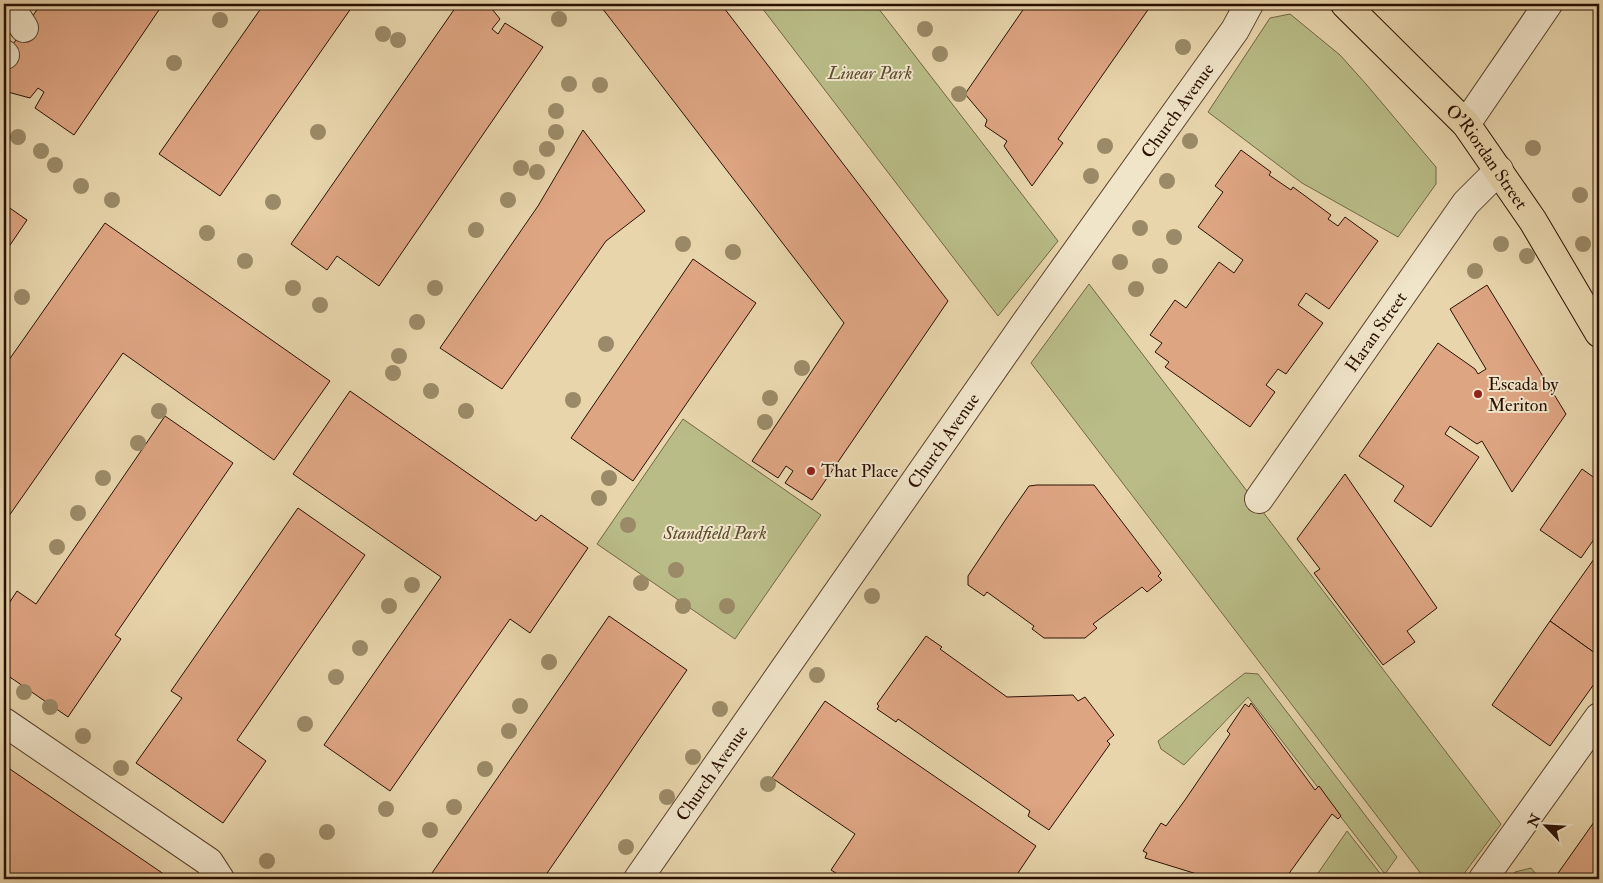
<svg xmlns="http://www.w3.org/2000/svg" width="1603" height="883" font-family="'IM FELL Double Pica',serif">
<rect width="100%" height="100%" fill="#e8d5ac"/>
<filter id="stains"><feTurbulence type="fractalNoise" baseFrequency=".004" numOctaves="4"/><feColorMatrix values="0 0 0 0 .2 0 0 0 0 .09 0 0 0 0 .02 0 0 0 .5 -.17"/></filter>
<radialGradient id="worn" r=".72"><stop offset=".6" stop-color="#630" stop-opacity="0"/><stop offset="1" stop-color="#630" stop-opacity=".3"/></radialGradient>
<g fill="#b9bc87" stroke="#726644">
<polygon points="759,4 875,4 1058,241 998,316"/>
<polygon points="1290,14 1340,55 1366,84 1436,167 1436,184 1398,237 1302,183 1208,112 1270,18"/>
<polygon points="1089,284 1501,824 1460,879 1425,879 1031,363"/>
<polygon points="683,419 821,515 735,639 597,544"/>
<polygon points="1245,673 1258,674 1397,857 1385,874 1248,697 1184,765 1161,749 1158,741"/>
<polygon points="1347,831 1383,877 1382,879 1314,879"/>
<polygon points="1531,868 1540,879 1510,879 1515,872"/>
</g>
<g fill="#dea583" stroke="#2a1000">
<polygon points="41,4 163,4 74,135 35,108 44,92 38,88 30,98 4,91 4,57"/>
<polygon points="264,4 354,4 220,196 159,154"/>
<polygon points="458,4 488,4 500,19 492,29 498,34 505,23 543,47 379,286 337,256 327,270 291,244"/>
<polygon points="599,4 721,4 948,301 812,500 785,483 793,471 786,466 778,478 752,461 844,323"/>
<polygon points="1027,4 1152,4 1058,139 1063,143 1032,186 1004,146 1007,141 985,126 987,120 965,94"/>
<polygon points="583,130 645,211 606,241 502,389 440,348 538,206"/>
<polygon points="1241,150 1271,172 1269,175 1291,190 1293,187 1331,215 1328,219 1338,226 1345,217 1378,241 1329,309 1306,293 1298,305 1323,323 1286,374 1278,369 1266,385 1275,392 1250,427 1165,367 1169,362 1155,352 1162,343 1150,335 1175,300 1186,308 1219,262 1234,273 1243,260 1198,227 1223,192 1215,186"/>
<polygon points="4,204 27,220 4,254"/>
<polygon points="105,223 330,381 274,460 123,353 4,523 4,367"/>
<polygon points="693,259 756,303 633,481 571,438"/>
<polygon points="1487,285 1566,414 1512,492 1482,441 1477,444 1450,426 1445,434 1479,457 1431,527 1394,501 1404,486 1359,456 1438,343 1475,369 1478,374 1486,369 1450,309"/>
<polygon points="350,391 536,521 541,515 588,548 530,633 510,619 390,791 324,745 441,577 293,474"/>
<polygon points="165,416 233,463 115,635 121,639 68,717 4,673 4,611 17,591 36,604"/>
<polygon points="1582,469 1599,481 1599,532 1581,558 1540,530"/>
<polygon points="1345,474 1437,608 1407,631 1415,642 1383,665 1314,573 1320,569 1297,539"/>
<polygon points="1037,485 1094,485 1161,573 1158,576 1162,580 1147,592 1142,587 1093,624 1097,628 1085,638 1044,638 1032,629 1034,626 987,592 984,596 968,585 968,576 1006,519 1029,486"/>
<polygon points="298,508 365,555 237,740 266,761 223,823 136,763 182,698 171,691"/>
<polygon points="1599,552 1599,656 1550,621"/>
<polygon points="609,616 687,670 543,879 441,879 432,873"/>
<polygon points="1550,621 1599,656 1599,677 1550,746 1492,705"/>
<polygon points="926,636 942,647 940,649 1007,697 1073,695 1078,701 1085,697 1114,735 1107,741 1110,744 1049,830 1028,816 1030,811 898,719 896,722 877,709 879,706 877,704"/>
<polygon points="825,701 1036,846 1014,879 845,879 831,870 855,834 772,778"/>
<polygon points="1251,703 1315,790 1319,786 1341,816 1338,819 1332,814 1285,879 1213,879 1145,858 1147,853 1143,851 1161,823 1166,826 1185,800 1230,734 1227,731 1245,704 1249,707"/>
<polygon points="4,765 171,879 4,879"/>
<polygon points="1599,815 1599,879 1561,879 1556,876"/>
<polygon points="1054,874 1062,879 1050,879"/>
</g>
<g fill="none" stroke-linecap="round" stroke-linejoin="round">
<g stroke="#5a412b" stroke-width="30">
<g id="minor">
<polyline points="9,4 24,28"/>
<polyline points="4,54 5,55"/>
<polyline points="1466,124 1548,4"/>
<path id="s1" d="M1259 499 1466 203 1499 170"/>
<polyline points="4,722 209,862 220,879"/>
<path id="s2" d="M638 879 1024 325 1235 30 1249 4"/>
<polyline points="1483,879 1599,717"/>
</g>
</g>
<g stroke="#2a1000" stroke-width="30">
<g id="major">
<path id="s3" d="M1345 4 1466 124 1533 221 1599 333"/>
</g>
</g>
<use href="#minor" stroke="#f0e4c9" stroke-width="28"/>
<use href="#major" stroke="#e8d5ac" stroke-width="28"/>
</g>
<g fill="#9b8a67">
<circle cx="559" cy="19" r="8"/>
<circle cx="220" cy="20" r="8"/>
<circle cx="925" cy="29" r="8"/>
<circle cx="383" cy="34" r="8"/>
<circle cx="398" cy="40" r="8"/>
<circle cx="1183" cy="47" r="8"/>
<circle cx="940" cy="54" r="8"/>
<circle cx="174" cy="63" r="8"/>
<circle cx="569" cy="84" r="8"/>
<circle cx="600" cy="85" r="8"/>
<circle cx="959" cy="94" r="8"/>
<circle cx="556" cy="111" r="8"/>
<circle cx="318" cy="132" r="8"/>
<circle cx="556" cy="132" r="8"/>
<circle cx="18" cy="137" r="8"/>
<circle cx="1190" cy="141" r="8"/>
<circle cx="1105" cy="146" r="8"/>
<circle cx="1533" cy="148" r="8"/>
<circle cx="547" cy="149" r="8"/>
<circle cx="41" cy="151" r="8"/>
<circle cx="55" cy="165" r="8"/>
<circle cx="521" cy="168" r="8"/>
<circle cx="537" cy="172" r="8"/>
<circle cx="1091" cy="176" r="8"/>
<circle cx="1167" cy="181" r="8"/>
<circle cx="81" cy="186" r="8"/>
<circle cx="1580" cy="195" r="8"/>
<circle cx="112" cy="200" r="8"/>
<circle cx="508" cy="200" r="8"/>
<circle cx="273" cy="202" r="8"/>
<circle cx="1140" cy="228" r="8"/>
<circle cx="476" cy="230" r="8"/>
<circle cx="207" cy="233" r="8"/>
<circle cx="1174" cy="237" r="8"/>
<circle cx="683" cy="244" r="8"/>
<circle cx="1501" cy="244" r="8"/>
<circle cx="1583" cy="244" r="8"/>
<circle cx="733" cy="252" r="8"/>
<circle cx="1527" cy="256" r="8"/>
<circle cx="245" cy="261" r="8"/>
<circle cx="1120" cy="262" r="8"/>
<circle cx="1160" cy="266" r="8"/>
<circle cx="1475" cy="271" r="8"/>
<circle cx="293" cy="288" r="8"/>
<circle cx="435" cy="288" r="8"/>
<circle cx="1136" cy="289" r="8"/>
<circle cx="22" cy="297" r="8"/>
<circle cx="320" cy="305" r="8"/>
<circle cx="417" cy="322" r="8"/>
<circle cx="606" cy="344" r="8"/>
<circle cx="399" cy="356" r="8"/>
<circle cx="802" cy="368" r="8"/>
<circle cx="393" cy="373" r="8"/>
<circle cx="431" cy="391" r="8"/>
<circle cx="770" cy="398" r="8"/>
<circle cx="573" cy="400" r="8"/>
<circle cx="159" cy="411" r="8"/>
<circle cx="466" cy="411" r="8"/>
<circle cx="765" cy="422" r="8"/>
<circle cx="138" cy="443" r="8"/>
<circle cx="103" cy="478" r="8"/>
<circle cx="609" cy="478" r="8"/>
<circle cx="599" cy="498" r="8"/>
<circle cx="78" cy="513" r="8"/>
<circle cx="628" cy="525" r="8"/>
<circle cx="57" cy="547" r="8"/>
<circle cx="676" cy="570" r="8"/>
<circle cx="641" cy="583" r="8"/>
<circle cx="412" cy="585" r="8"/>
<circle cx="872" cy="596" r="8"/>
<circle cx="389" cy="606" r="8"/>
<circle cx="683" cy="606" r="8"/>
<circle cx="727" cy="606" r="8"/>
<circle cx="360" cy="648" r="8"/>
<circle cx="549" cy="662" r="8"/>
<circle cx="817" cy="675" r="8"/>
<circle cx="336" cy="677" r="8"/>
<circle cx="24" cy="692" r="8"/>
<circle cx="520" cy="706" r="8"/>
<circle cx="50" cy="707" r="8"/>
<circle cx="720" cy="709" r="8"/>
<circle cx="305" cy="724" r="8"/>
<circle cx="509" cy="731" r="8"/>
<circle cx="83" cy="736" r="8"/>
<circle cx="693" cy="757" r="8"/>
<circle cx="121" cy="768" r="8"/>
<circle cx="485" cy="769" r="8"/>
<circle cx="768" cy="784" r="8"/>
<circle cx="667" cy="797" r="8"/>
<circle cx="454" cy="807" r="8"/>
<circle cx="386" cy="809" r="8"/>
<circle cx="430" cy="830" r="8"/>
<circle cx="327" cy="832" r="8"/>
<circle cx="626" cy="847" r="8"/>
<circle cx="267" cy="861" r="8"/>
</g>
<g fill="#8f2418" stroke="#f0e4c9" stroke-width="2">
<circle cx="1478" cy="394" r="5"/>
<circle cx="811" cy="471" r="5"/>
</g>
<g text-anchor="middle" stroke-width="4" stroke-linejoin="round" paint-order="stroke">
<g font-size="18" font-style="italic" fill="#5c4c2f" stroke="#f0e4c9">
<text x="870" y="79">Linear Park</text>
<text x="715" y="539">Standfield Park</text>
</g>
<g font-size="18" fill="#2a1000" stroke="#f0e4c9">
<text dy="6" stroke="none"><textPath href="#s2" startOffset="939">Church Avenue</textPath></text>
<text dy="6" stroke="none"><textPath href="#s3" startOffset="209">O'Riordan Street</textPath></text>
<text dy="6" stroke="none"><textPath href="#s1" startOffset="204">Haran Street</textPath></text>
<text dy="6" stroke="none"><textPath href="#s2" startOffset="534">Church Avenue</textPath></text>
<text dy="6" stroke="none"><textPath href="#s2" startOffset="129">Church Avenue</textPath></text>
</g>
<g font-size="18" fill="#2a1000" stroke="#f0e4c9" text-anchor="start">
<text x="1488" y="390">Escada by<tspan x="1488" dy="21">Meriton</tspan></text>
<text x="821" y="477">That Place</text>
</g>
</g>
<rect width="1603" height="883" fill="none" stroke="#e8d5ac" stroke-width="20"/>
<rect x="5" y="5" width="1593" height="873" fill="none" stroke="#2a1000" stroke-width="2.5"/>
<rect x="10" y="10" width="1583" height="863" fill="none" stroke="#2a1000"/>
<g transform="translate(1546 826) rotate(295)" stroke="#f0e4c9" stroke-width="4" paint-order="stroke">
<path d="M0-4L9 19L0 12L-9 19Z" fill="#2a1000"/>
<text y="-8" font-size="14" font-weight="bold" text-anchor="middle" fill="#2a1000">N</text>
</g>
<rect width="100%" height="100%" filter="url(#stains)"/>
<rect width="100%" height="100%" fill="url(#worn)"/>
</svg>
